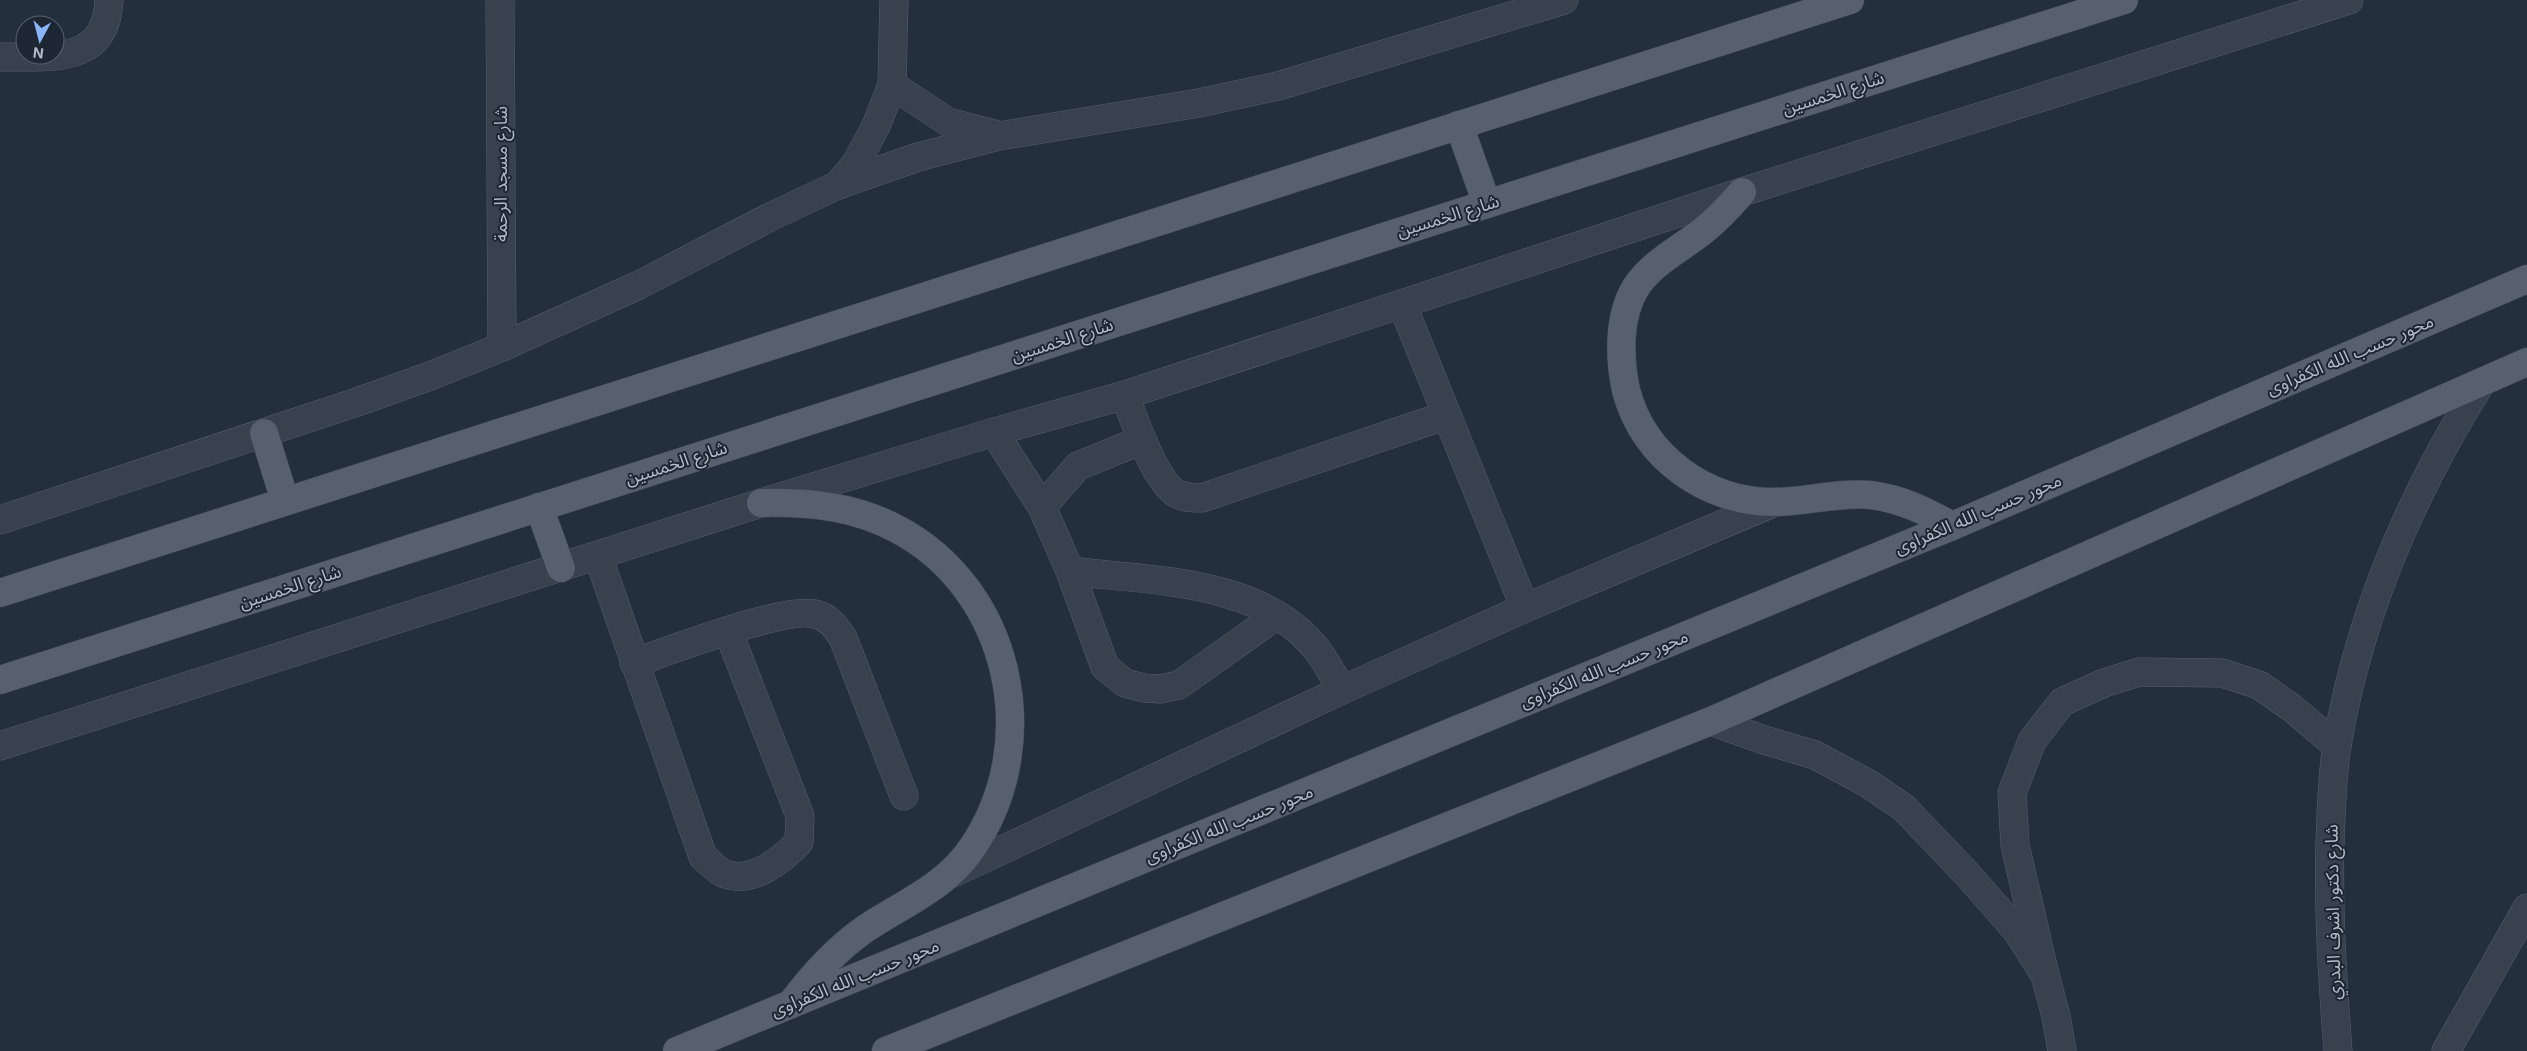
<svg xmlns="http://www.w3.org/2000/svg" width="2527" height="1051" font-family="Inter,'Noto Sans Arabic',sans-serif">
<rect width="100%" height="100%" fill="#242f3e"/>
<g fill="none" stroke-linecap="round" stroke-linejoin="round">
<g stroke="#565f6c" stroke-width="29">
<g id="minor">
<polyline points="500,0 502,347"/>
<path d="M0 57C49 56 106 66 109 0"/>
<polyline points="892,85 948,122 998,135"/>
<polyline points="838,185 855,165 876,126 892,85 894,0"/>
<polyline points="1402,304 1525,608"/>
<path d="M1125 395C1134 420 1153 475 1173 491 1181 498 1192 498 1202 498L1447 415"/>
<polyline points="994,432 1042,507 1070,571 1105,667 1125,683 1144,688 1160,689 1179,685 1277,615"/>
<polyline points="1042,507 1078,466 1142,440"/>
<polyline points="0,520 357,402 430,376 502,347 639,285 772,216 838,185 918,157 999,136 1199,103 1278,86 1564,0"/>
<path d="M598 556 703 857C710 862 717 871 725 874 752 884 781 861 799 842L800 816 728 631"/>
<path d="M1070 571C1151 581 1263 579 1318 651 1327 663 1334 677 1342 690"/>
<path d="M634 663C668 651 786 606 815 614 830 618 835 626 843 638L904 796"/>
<polyline points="1711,721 1764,740 1815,755 1869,784 1904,808 1967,874 2017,931 2045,975 2056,1016 2062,1051"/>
<polyline points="0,746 761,503 994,432 1125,395 1742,192 2349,0"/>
<polyline points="951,874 1342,690 1525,608 1775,502"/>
<polyline points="2045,975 2015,845 2012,793 2032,741 2062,702 2104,683 2139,672 2222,673 2259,685 2292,708 2337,746"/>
<path d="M2338 1051C2332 973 2327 895 2331 817 2332 793 2333 769 2337 745 2359 615 2411 494 2481 383"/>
<polyline points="2446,1051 2527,908"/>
</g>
</g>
<g stroke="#414a57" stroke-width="29">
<g id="major">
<polyline points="1459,125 1487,204"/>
<path d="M1742 192C1729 207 1715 222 1699 234 1678 250 1651 264 1636 287 1618 316 1619 358 1626 390 1643 457 1706 502 1774 502 1807 502 1838 492 1871 495 1901 499 1926 511 1952 526"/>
<polyline points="264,433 285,501"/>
<path d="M761 503C809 502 854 506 897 529 1011 589 1044 743 972 848 946 887 902 904 865 929 836 949 812 976 791 1004"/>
<polyline points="539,507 561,568"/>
<polyline points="0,593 1850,0"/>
<polyline points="0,680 2124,0"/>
<polyline points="677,1051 1952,526 2527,279"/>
<polyline points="886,1051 1711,721 2527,362"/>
</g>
</g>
<use href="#minor" stroke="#38414e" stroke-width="28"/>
<use href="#major" stroke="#56606e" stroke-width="28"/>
</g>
<g text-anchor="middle" stroke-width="4" stroke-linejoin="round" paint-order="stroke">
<g font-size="18" fill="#b4bcc9" stroke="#1d2633">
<text transform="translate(1833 93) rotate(-18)" y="6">شارع الخمسين</text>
<text transform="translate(501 174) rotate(-90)" y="6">شارع مسجد الرحمة</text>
<text transform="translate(1448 216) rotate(-17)" y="6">شارع الخمسين</text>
<text transform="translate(1062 340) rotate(-18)" y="6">شارع الخمسين</text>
<text transform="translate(2350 355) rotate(-23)" y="6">محور حسب الله الكفراوى</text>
<text transform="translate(676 463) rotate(-18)" y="6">شارع الخمسين</text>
<text transform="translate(1978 514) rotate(-23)" y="6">محور حسب الله الكفراوى</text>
<text transform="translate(290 587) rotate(-18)" y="6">شارع الخمسين</text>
<text transform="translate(1604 669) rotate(-22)" y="6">محور حسب الله الكفراوى</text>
<text transform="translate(1229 824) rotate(-22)" y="6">محور حسب الله الكفراوى</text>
<text transform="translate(2333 912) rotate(-91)" y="6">شارع دكتور اشرف البدري</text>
<text transform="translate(855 978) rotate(-22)" y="6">محور حسب الله الكفراوى</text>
</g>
</g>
<g transform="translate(40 40) rotate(187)"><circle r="24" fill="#1d2633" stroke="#59626f"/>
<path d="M0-4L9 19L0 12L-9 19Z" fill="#8ab4f8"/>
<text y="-8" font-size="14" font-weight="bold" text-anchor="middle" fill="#b4bcc9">N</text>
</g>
</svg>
